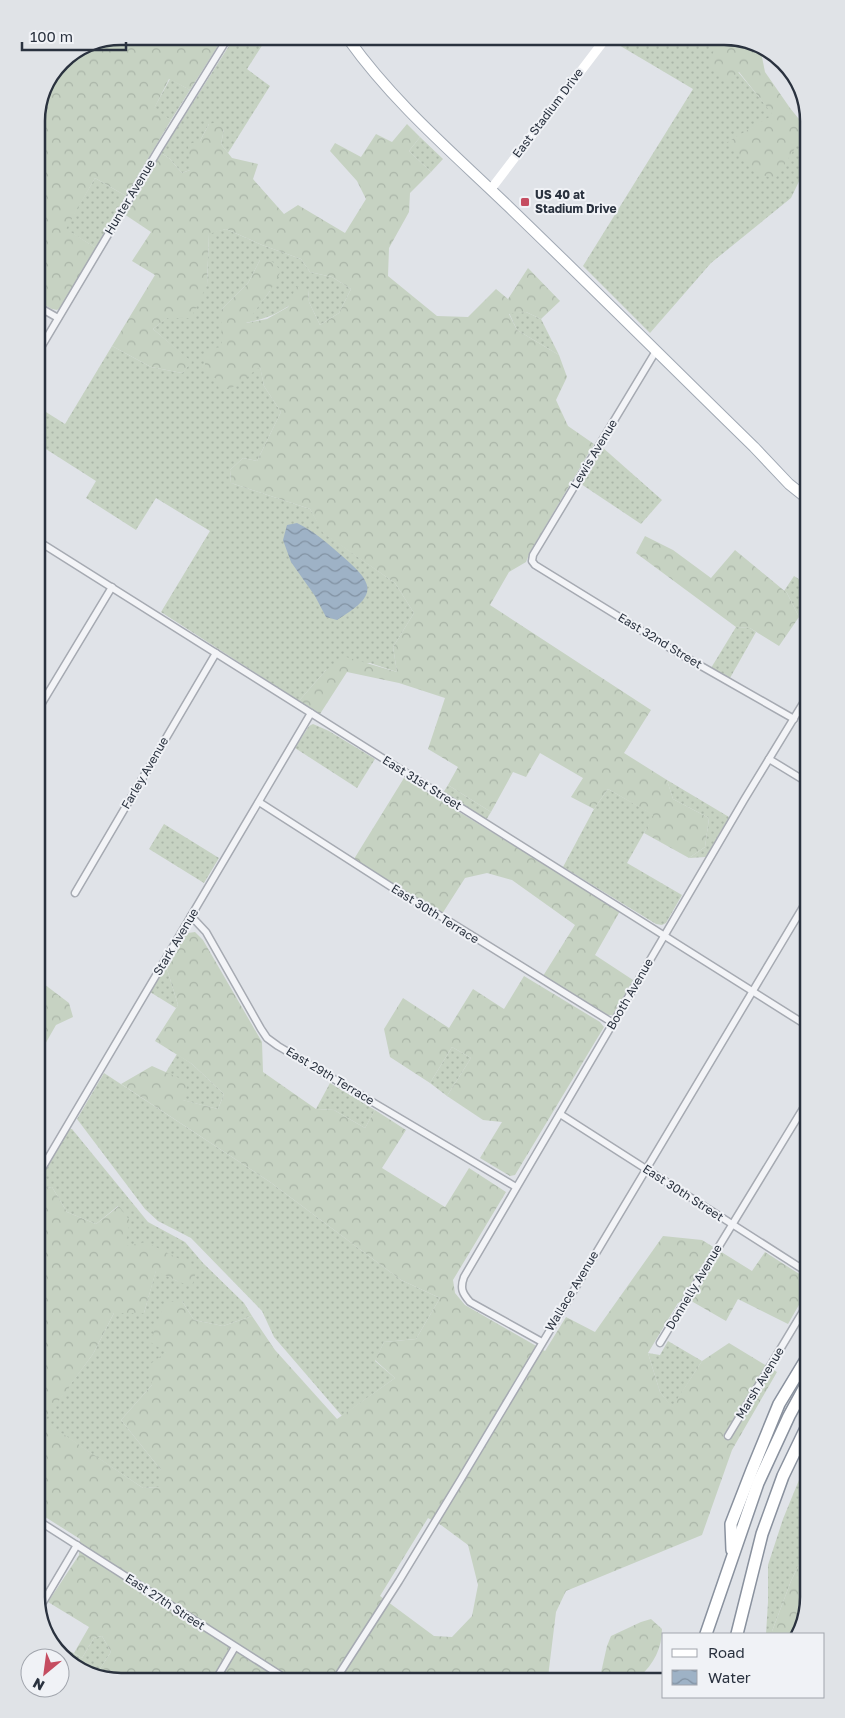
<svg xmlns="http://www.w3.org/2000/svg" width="845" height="1718" font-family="'Golos Text',sans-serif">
<defs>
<pattern id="grass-dots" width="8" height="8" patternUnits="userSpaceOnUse" patternTransform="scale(1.25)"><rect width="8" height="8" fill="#c6d2c2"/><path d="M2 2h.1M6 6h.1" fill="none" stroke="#aab5a8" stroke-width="1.8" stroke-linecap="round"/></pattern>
<pattern id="forest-crowns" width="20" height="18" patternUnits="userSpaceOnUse" patternTransform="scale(1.25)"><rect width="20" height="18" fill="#c6d2c2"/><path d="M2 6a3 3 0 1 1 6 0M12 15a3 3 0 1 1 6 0" fill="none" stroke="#aab5a8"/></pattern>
<pattern id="water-waves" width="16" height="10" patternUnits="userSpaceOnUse" patternTransform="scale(1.25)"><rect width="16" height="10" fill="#9eb2c6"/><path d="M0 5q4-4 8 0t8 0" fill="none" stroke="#8191a2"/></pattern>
</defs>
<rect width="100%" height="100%" fill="#e0e3e8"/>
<g fill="url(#grass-dots)">
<polygon points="682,37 719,39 738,72 774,115 727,143 802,139 803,173 791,198 711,263 650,333 583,266 693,89 612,41 615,38"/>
<polygon points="232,41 265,41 247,69 270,86 228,153 221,144 224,129 209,124 200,141 190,170 182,173 169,158 161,153"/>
<polygon points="170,79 190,90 171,120 153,110"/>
<polygon points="420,137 443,159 431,172 409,151"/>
<polygon points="95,178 126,196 96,248 65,229"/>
<path d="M226 229 262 245 301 259 310 272 332 277 351 289 339 313 320 325 309 302 308 290C285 310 275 317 245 323L270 291 260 260 248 283 221 310 260 366 264 386 281 412 257 461 243 458 230 470 231 483 310 509 324 533 395 583 414 613 393 647 397 672 370 663 326 670 299 701 161 612 210 531 156 498 136 530 86 498 96 481 38 444V407L65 424 112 346 151 367 182 373 191 362 153 329 207 285 209 233Z"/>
<polygon points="526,312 541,319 559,355 517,330 509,313"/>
<polygon points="602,447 662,500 641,524 581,484"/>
<polygon points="794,576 805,583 805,620 799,617 787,593 784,591"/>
<polygon points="736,627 750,628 756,632 730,678 711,668"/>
<polygon points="313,724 329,731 375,759 357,788 295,748 309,726"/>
<polygon points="667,780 729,817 706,857 689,858 705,847 709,818 673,799"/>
<polygon points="448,785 491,812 486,820 443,793"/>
<polygon points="608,789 654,815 627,863 682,895 666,923 662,925 656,924 563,867 594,809"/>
<polygon points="164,824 219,858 204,883 149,849"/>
<polygon points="188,933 167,969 178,1005 176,1008 150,992 182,937"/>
<polygon points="452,1047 471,1058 447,1096 430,1083"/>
<polygon points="177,1054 192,1064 224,1094 218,1109 182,1100 166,1072"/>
<polygon points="104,1073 270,1182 401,1280 440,1298 416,1339 384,1342 375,1361 395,1378 342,1416 274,1337 262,1311 191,1238 158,1221 145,1209 77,1119"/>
<polygon points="330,1083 375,1110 365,1128 334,1110 316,1109"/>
<polygon points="69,1129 72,1129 148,1222 185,1242 203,1263 244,1303 252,1316 223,1326 194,1320 182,1301 166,1352 152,1385 121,1420 161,1470 161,1487 143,1488 43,1421 93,1354 114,1313 144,1313 156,1270 179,1282 125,1246 118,1206 96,1224 67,1212 52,1187 41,1189 41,1177"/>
<polygon points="668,1341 702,1361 672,1408 660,1392 648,1353 660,1355"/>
<polygon points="808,1458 809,1550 805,1552 791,1581 771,1634 766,1634 768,1602 768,1565 783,1519"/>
<polygon points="102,1636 111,1652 96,1675 69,1665 61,1653 64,1648 82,1658 94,1638"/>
</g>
<g fill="url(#forest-crowns)" fill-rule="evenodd">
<polygon points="730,36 760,47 765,72 790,108 803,124 803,140 801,139 775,179 754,172 726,143 773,115 739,72 725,82 709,62 719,39 682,37"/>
<polygon points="221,41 190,90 169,79 154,109 171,120 126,196 95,178 66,229 96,248 60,308 57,310 52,309 37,301 37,271 41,264 37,262 36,115 61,61 89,43"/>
<polygon points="218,122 224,129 221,144 232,158 258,164 253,179 284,214 298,205 345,233 366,199 357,181 330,151 335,143 361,157 376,134 392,142 407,124 420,137 409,151 431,172 410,193 409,212 389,248 388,276 437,316 468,317 496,289 508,299 528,268 560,301 541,319 526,312 509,314 517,330 559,355 567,377 556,400 568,426 594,444 530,552 526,562 509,572 490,605 651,710 624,753 667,780 673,799 709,818 705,847 689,858 644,833 653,815 608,789 594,809 571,797 583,778 540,753 526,777 513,772 491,812 448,785 458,767 428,749 445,698 399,683 347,672 320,714 299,701 326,670 346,657 397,672 393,647 414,613 395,583 323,533 310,509 231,483 230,470 243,458 257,461 281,412 264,386 260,367 230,389 219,389 217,379 205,374 205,349 222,347 221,310 248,283 260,260 273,262 281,271 270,291 246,323 267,319 288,307 296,286 308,290 309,302 320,325 339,313 351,289 332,277 310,272 301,259 262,245 226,229 209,234 207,285 191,318 167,318 153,329 192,362 182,373 151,367 112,346 155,275 132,261 151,232 124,214 161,153 169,158 182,173 190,170 188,144 200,141 209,124"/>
<polygon points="645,536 673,550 711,578 735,550 787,593 799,617 779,646 750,628 736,627 636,553"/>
<polygon points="404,778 620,911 595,955 633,980 613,1015 608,1015 543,976 575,925 512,880 487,873 465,878 442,914 354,859"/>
<path d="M195 932 203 940 262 1042 263 1072 316 1109 334 1110 365 1128 375 1110 406 1130 382 1168 445 1207 469 1168 506 1192 453 1280 455 1293 465 1305 545 1351 566 1317 595 1332 663 1236 702 1240 752 1271 765 1252 807 1279V1291L788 1324 738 1299 726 1321 693 1302 678 1303 648 1353 660 1392 672 1407 702 1361 729 1343 777 1372 732 1450 702 1535 566 1591 556 1612 548 1677 115 1682 96 1675 111 1652 102 1636 94 1638 82 1658 74 1653 89 1627 48 1602 79 1555 80 1539 42 1515 41 1189 52 1187 67 1212 96 1224 119 1206 130 1221 125 1246 146 1242 197 1268 192 1286 179 1282 156 1271 144 1313H114L93 1354 44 1421 143 1488 161 1487V1470L121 1420 152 1385 149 1365 166 1352 150 1342 165 1302 182 1301 194 1320 223 1326 252 1316 275 1350 337 1419 395 1378 375 1360 384 1342 416 1339 440 1298 401 1280 270 1182 121 1084 152 1066 188 1082 183 1100 218 1109 224 1094 192 1064 155 1041 178 1005 167 969 188 933ZM428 1518 441 1525 468 1545 478 1585 472 1616 452 1637 434 1636 380 1596Z"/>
<polygon points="524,976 600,1022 604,1027 515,1175 510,1176 480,1158 502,1122 483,1120 447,1096 471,1058 452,1047 430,1083 390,1057 384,1029 403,998 449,1028 473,989 504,1009"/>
<polygon points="40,981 69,1003 73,1017 56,1025 40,1053"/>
<polygon points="809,1550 809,1598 798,1634 771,1634 791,1581 805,1552"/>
<path d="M651 1619 662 1629C662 1648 654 1664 639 1677H600L607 1646 611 1636 641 1622Z"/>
</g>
<path fill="url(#water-waves)" d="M297 523C314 531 327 543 341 555 376 585 378 595 337 620L326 617 315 596 291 562 283 540 287 525Z"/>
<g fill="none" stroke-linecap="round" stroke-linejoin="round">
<g stroke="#a6aab2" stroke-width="9">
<g id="street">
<polyline points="37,306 58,318"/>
<polyline points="656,351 533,555 532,561 535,565 673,650 794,719"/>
<polyline points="37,354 159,149 226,41"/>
<polyline points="38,541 806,1025"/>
<polyline points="39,708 112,587"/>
<polyline points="769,759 805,781"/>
<polyline points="259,802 407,897 426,907 613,1023"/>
<polyline points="75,893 216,653"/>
<polyline points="191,916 206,932 261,1029 267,1038 278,1046 516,1187"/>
<polyline points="560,1114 807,1272"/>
<polyline points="41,1170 311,713"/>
<path d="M542 1342 470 1302C462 1293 460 1288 464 1277L744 800 805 700"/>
<polyline points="660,1343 807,1102"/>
<polyline points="728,1436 808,1303"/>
<polyline points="42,1523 288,1680"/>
<polyline points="42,1604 77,1545"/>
<polyline points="336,1679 399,1581 461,1479 806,902"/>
<polyline points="215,1681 235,1647"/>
</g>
</g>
<g stroke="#a0a8b3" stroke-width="12">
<path id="primary" d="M349 40C394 103 453 153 508 206 591 286 672 367 754 447L789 484 804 496"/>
</g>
<g stroke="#89919e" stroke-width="14">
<g id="highway">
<polyline points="732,1550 731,1524 752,1470 779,1404 808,1356"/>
<polyline points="706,1634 758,1483 789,1416 808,1381"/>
<polyline points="737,1634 762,1534 783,1476 808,1424"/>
</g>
</g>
<use href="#street" stroke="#f3f4f7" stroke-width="6"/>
<polyline stroke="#fff" stroke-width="9" points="491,189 606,38"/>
<use href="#primary" stroke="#fff" stroke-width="10"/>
<use href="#highway" stroke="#fff" stroke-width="11"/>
</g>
<rect fill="#c54d61" stroke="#f0f2f6" stroke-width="2" x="520" y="197" width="10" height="10" rx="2.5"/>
<g text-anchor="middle" stroke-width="4" stroke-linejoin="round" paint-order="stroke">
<g font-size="12" fill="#2a323f" stroke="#f0f2f6">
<text transform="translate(548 113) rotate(-53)" y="4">East Stadium Drive</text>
<text transform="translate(130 197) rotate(-59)" y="4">Hunter Avenue</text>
<text transform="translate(594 454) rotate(-59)" y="4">Lewis Avenue</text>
<text transform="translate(660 641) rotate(31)" y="4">East 32nd Street</text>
<text transform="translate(145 773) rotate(-60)" y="4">Farley Avenue</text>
<text transform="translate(422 783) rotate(32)" y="4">East 31st Street</text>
<text transform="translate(435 914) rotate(32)" y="4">East 30th Terrace</text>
<text transform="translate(176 942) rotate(-59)" y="4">Stark Avenue</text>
<text transform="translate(630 994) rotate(-60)" y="4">Booth Avenue</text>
<text transform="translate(330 1076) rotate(31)" y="4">East 29th Terrace</text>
<text transform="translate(683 1193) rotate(33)" y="4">East 30th Street</text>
<text transform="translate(694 1287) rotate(-59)" y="4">Donnelly Avenue</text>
<text transform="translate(572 1291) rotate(-59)" y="4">Wallace Avenue</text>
<text transform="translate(760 1383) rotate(-59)" y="4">Marsh Avenue</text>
<text transform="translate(165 1602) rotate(33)" y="4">East 27th Street</text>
</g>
<g font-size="12" font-weight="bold" fill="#2a323f" stroke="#f0f2f6" text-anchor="start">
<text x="535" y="199">US 40 at<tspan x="535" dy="14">Stadium Drive</tspan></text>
</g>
</g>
<path d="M0 0H845V1718H0ZM121 45H724A76 76 0 0 1 800 121V1597A76 76 0 0 1 724 1673H121A76 76 0 0 1 45 1597V121A76 76 0 0 1 121 45Z" fill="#e0e3e7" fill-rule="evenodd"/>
<path fill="none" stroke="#2a323f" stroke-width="2.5" d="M121 45H724A76 76 0 0 1 800 121V1597A76 76 0 0 1 724 1673H121A76 76 0 0 1 45 1597V121A76 76 0 0 1 121 45Z"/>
<rect x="662" y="1633" width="162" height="65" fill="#f0f2f6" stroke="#a1a5ad"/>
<rect x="672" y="1649" width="25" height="8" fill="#ffffff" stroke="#a1a5ad"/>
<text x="708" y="1658" font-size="15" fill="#2a323f">Road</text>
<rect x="672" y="1670" width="25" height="15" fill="url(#water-waves)" stroke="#a1a5ad"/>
<text x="708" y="1683" font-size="15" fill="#2a323f">Water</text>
<g transform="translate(45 1673) rotate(209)"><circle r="24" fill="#f0f2f6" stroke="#a1a5ad"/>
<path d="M0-4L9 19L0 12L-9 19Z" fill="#c54d61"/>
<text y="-8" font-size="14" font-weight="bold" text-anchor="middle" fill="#2a323f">N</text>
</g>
<path d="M22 42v8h104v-8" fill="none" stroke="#2a323f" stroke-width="2.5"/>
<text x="30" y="42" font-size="15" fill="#2a323f" stroke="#f0f2f6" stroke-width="4" paint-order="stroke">100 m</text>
</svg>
